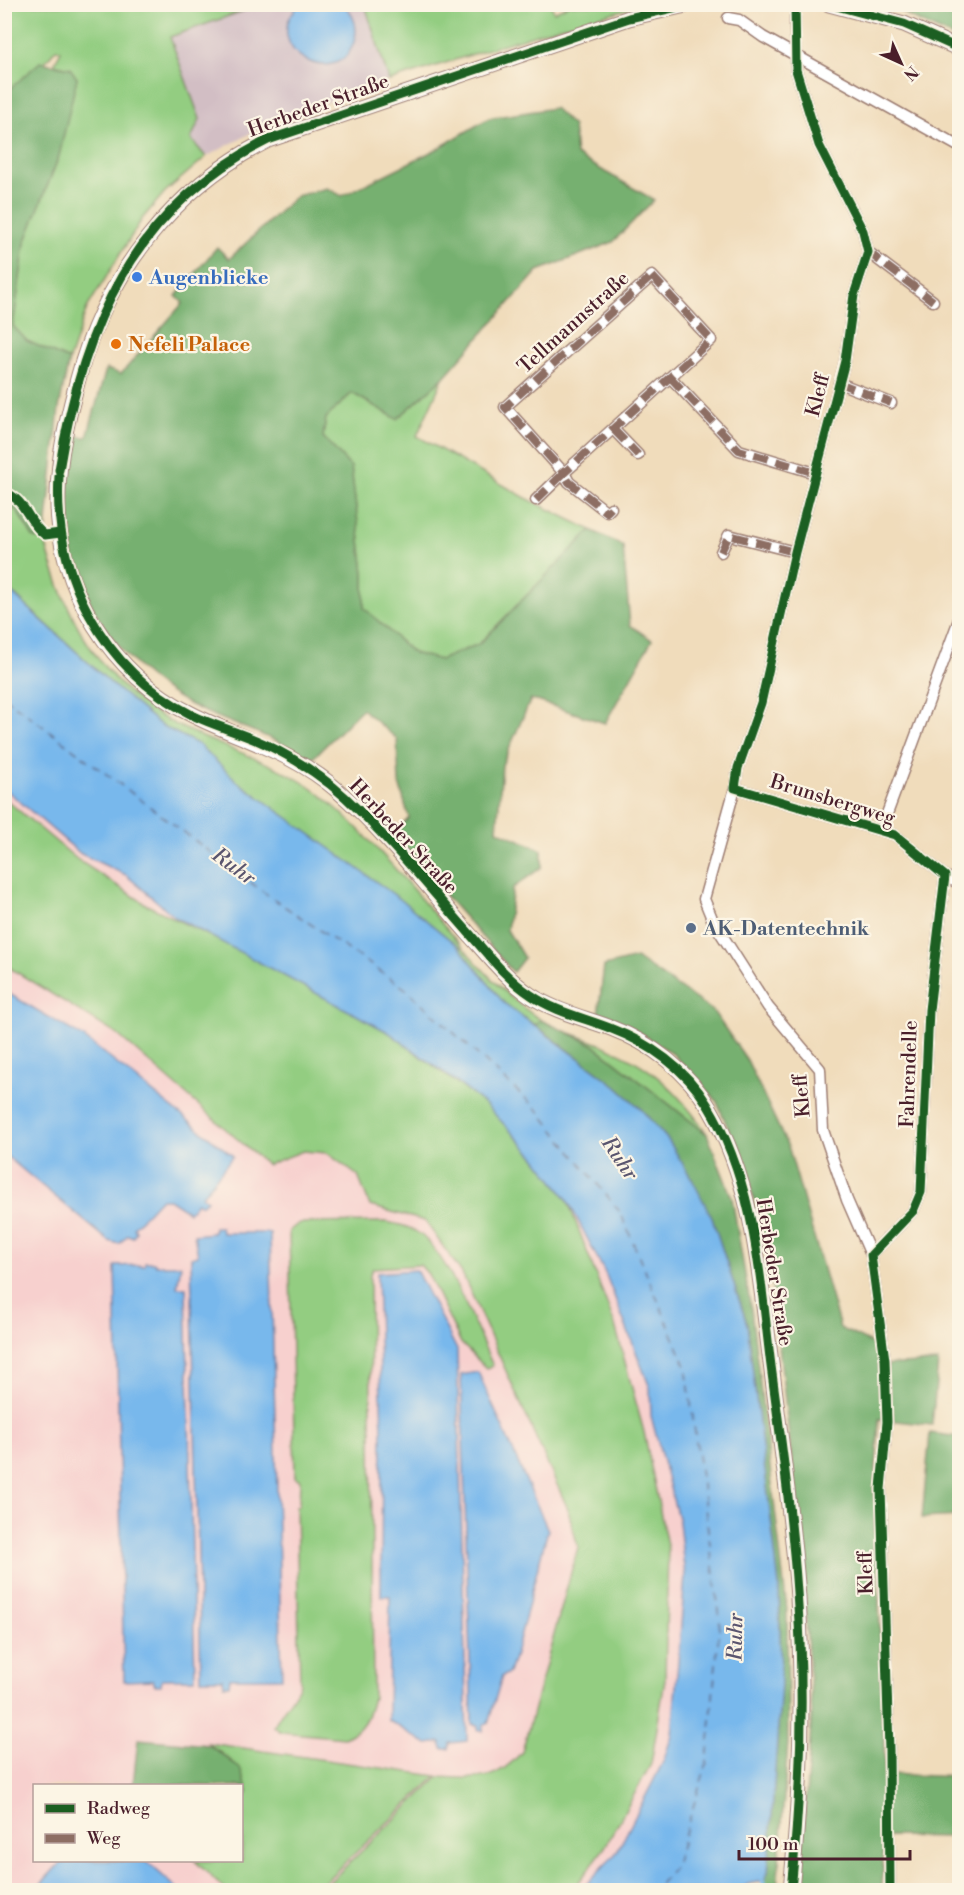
<svg xmlns="http://www.w3.org/2000/svg" width="964" height="1895" font-family="'Libre Bodoni',serif">
<rect width="100%" height="100%" fill="#fcf5e5"/>
<filter id="ink" filterUnits="userSpaceOnUse"><feTurbulence type="fractalNoise" baseFrequency=".0167" numOctaves="2"/><feDisplacementMap in="SourceGraphic" scale="12" xChannelSelector="R" yChannelSelector="G"/><feConvolveMatrix kernelMatrix="1 2 1 2 8 2 1 2 1" color-interpolation-filters="sRGB"/></filter>
<filter id="wash" filterUnits="userSpaceOnUse"><feTurbulence type="fractalNoise" baseFrequency=".008" numOctaves="4" result="noise"/><feDisplacementMap in="SourceGraphic" scale="24" xChannelSelector="R" yChannelSelector="G"/><feGaussianBlur stdDeviation="1.35" result="paint"/><feColorMatrix in="noise" values="0 0 0 0 0 0 0 0 0 0 0 0 0 0 0 0 0 1.4 0 .05"/><feComposite in="paint" operator="in"/></filter>
<g filter="url(#wash)">
<rect width="100%" height="100%" fill="#f0dcbb"/>
<path fill="#f7d0ce" fill-rule="evenodd" d="M4 789 81 854 126 875 175 917 345 1011 567 1199 606 1275 650 1388 651 1416 679 1522 685 1576 672 1735 663 1762 617 1852 581 1890H5ZM34 1786H242V1860H34Z"/>
<polygon fill="#d2bec4" points="260,5 365,5 389,81 277,119 206,157 165,192 114,251 169,37"/>
<g fill="#93cd81" stroke="#6e7656" stroke-width="1.5">
<polygon points="5,5 260,5 170,37 200,119 191,139 206,157 165,192 142,219 87,308 69,360 27,341 13,326 25,243 59,156 70,68 54,64 61,51 56,49 45,62 40,63 5,94"/>
<polygon points="551,5 554,12 568,5 642,5 546,31 389,81 365,5"/>
<polygon points="443,378 417,436 524,497 591,530 479,644 440,660 413,653 364,608 364,573 351,467 323,437 326,418 352,393 397,419"/>
<path d="M4 502 17 511 33 537 45 541C65 616 100 683 171 722 221 749 277 760 322 796 372 837 413 890 455 939 481 968 507 998 541 1020L535 1025 504 1003 459 947 400 899 238 782 198 744 162 726 115 687 5 586Z"/>
<path d="M4 798 78 860 147 905 224 943 388 1032 486 1105 535 1157 567 1199 615 1325 644 1432 668 1550 665 1680 651 1764 605 1847 573 1890H321L439 1777C477 1779 495 1783 522 1752L578 1547 567 1507 462 1273 425 1221 370 1206 358 1176 327 1153 303 1151 267 1165 118 1035 5 965Z"/>
<path d="M556 1028C628 1053 663 1068 707 1134L592 1044Z"/>
<path d="M386 1222C397 1224 408 1226 417 1232 448 1252 477 1332 493 1366L486 1368 461 1343 428 1274 420 1265 373 1268 370 1274 373 1697C369 1716 363 1731 344 1738L281 1732 274 1726C280 1712 293 1700 300 1684L296 1507 299 1505 300 1480 295 1477 289 1231 299 1223Z"/>
<polygon points="208,1743 437,1776 316,1890 225,1890 195,1861 242,1860 242,1803 248,1792 240,1768"/>
</g>
<g fill="#76b06f" stroke="#60684d" stroke-width="1.5">
<polygon points="892,5 959,5 959,40 912,18"/>
<polygon points="40,62 70,68 77,78 59,156 25,243 13,326 27,341 69,360 59,408 45,541 33,537 17,511 5,502 4,94"/>
<path d="M554 108 573 126 576 155 654 200 613 242 538 271 443 378 397 419 352 393 326 418 323 437 351 467 364 573V608L413 653 440 660 479 644 591 530 623 546 630 625 652 640 605 723 531 699 502 765 497 830 542 850V867L513 888 507 930 524 958 513 972 392 835 409 818 399 783 397 739 362 709 312 759C298 752 283 743 267 737 241 725 212 717 187 703 125 669 77 603 68 532 64 500 69 468 72 436L87 437 106 369 121 374 183 303 176 296 217 247 229 259 296 196 327 188 342 196 437 149 489 118Z"/>
<polygon points="636,958 713,1011 747,1060 789,1149 840,1328 877,1346 882,1365 938,1362 932,1425 879,1419 875,1488 885,1774 959,1777 959,1837 884,1836 882,1890 799,1890 812,1713 801,1544 769,1256 746,1170 716,1100 672,1053 630,1027 598,1015 604,966"/>
<polygon points="541,1020 592,1044 707,1134 732,1198 751,1309 787,1610 788,1743 777,1890 765,1890 763,1881 768,1873 781,1683 779,1585 747,1324 712,1218 669,1141 640,1108 611,1082 535,1025"/>
<polygon points="930,1433 959,1437 959,1516 922,1518"/>
<polygon points="138,1739 209,1745 240,1768 248,1792 242,1803 242,1786 133,1785"/>
</g>
<g fill="#78b8ec" stroke="#616c8c" stroke-width="1.5">
<path d="M299 5H344C353 14 358 25 355 38 342 95 255 50 299 5Z"/>
<polygon points="4,586 115,687 162,726 198,744 238,782 400,899 459,947 504,1003 611,1082 640,1108 669,1141 692,1179 712,1218 747,1324 779,1585 781,1683 768,1873 763,1881 748,1884 740,1890 581,1890 617,1852 663,1762 672,1735 685,1576 679,1522 651,1416 650,1388 606,1275 567,1199 535,1157 486,1105 442,1071 388,1032 175,917 126,875 81,854 5,789"/>
<polygon points="4,991 83,1037 233,1156 202,1196 207,1200 201,1205 197,1202 189,1212 169,1199 160,1199 134,1227 136,1232 133,1237 128,1235 119,1244 109,1241 5,1155"/>
<polygon points="214,1227 221,1227 222,1233 270,1233 282,1678 230,1678 229,1685 224,1685 223,1679 201,1679 191,1257 198,1255 194,1235 213,1233"/>
<polygon points="145,1262 154,1262 156,1265 181,1265 177,1287 186,1287 195,1679 162,1679 161,1685 155,1685 153,1680 124,1681 115,1266 145,1265"/>
<polygon points="416,1270 457,1350 467,1741 450,1743 449,1749 442,1749 441,1742 427,1744 388,1720 390,1596 381,1596 382,1433 377,1273"/>
<path d="M478 1372 548 1530C534 1578 525 1626 509 1673L502 1676 488 1724 484 1725 483 1731H478V1725L472 1724 461 1375Z"/>
<polygon points="63,1860 146,1861 179,1890 35,1890"/>
</g>
<g fill="none" stroke-linecap="round" stroke-linejoin="round">
<polyline stroke="#78b8ec" stroke-width="4" points="762,1877 765,1890"/>
<polyline stroke="#5a556f" stroke-width="1.5" stroke-dasharray="8 6" stroke-linecap="butt" points="4,697 262,891 406,989 538,1110 620,1212 686,1366 720,1619 707,1763 674,1868 655,1890"/>
</g>
</g>
<g filter="url(#ink)">
<g fill="none" stroke-linecap="round" stroke-linejoin="round">
<g stroke="#9d7e73" stroke-width="13">
<g id="street">
<polyline points="795,17 796,70 819,145 863,231 868,252 854,295 845,361 795,552 761,703 738,768 735,788 704,899 713,921 768,1007 820,1069 823,1130 847,1200 871,1255 885,1360 887,1422 881,1489 889,1750 890,1890"/>
<polyline points="728,18 739,20 763,37 960,147"/>
<polyline points="868,252 933,301"/>
<polygon points="652,276 711,340 564,473 505,407"/>
<polyline points="671,378 739,450 815,473"/>
<polyline points="839,383 891,403"/>
<polyline points="614,430 638,455"/>
<polyline points="536,500 564,473 569,482 607,512 611,508"/>
<polyline points="721,552 729,535 795,552"/>
<polyline points="735,788 895,835 945,876 960,884"/>
<polyline points="881,830 960,617"/>
<polyline points="871,1255 913,1211 921,1192 929,1010 945,876"/>
</g>
</g>
<g stroke="#9d7e73" stroke-width="17">
<g id="secondary">
<path d="M690 4 629 18 268 140C173 188 105 275 78 379 68 417 58 456 58 496 56 587 112 676 193 715 243 740 294 752 337 790 386 832 426 885 469 934 488 955 507 979 530 995 554 1011 584 1018 611 1028 651 1043 688 1071 710 1109 756 1188 760 1282 772 1371 781 1446 793 1522 798 1598 804 1695 801 1793 791 1890"/>
<polyline points="829,4 904,24 960,49"/>
</g>
</g>
<use href="#street" stroke="#fff" stroke-width="10"/>
<use href="#secondary" stroke="#fff" stroke-width="15"/>
<g stroke="#8d6e63" stroke-width="8" stroke-dasharray="15 8" stroke-linecap="butt">
<polyline points="868,252 933,301"/>
<polygon points="652,276 711,340 564,473 505,407"/>
<polyline points="671,378 739,450 815,473"/>
<polyline points="839,383 891,403"/>
<polyline points="614,430 638,455"/>
<polyline points="536,500 564,473 569,482 607,512 611,508"/>
<polyline points="721,552 729,535 795,552"/>
</g>
<g stroke="#fcf5e5" stroke-width="13">
<g id="cycleway">
<polyline points="795,4 796,70 819,145 863,231 868,252 854,295 845,361 795,552 761,703 738,768 735,788 895,835 945,876 929,1010 921,1192 913,1211 871,1255 885,1360 887,1422 881,1489 889,1750 890,1890"/>
<polyline points="829,4 904,24 960,49"/>
<path d="M59 470C82 327 133 208 268 140L629 18 690 4"/>
<path d="M59 476C53 575 102 669 192 715 215 726 241 733 265 744 294 758 321 775 345 797 390 839 429 888 469 933 488 955 507 979 531 995 555 1012 585 1018 612 1029 649 1043 686 1069 707 1104 755 1182 760 1277 771 1366 781 1441 792 1517 797 1592 805 1692 801 1792 791 1890"/>
<path d="M4 492C26 499 28 524 45 535L60 533"/>
</g>
</g>
<use href="#cycleway" stroke="#1b5e20" stroke-width="9"/>
</g>
</g>
<circle fill="#3f7fe0" stroke="#fcf5e5" stroke-width="2" cx="137" cy="277" r="6"/>
<circle fill="#e8710a" stroke="#fcf5e5" stroke-width="2" cx="116" cy="344" r="6"/>
<circle fill="#5c6f8a" stroke="#fcf5e5" stroke-width="2" cx="691" cy="928" r="6"/>
<g text-anchor="middle" stroke-width="4.5" stroke-linejoin="round" paint-order="stroke">
<g font-size="20" fill="#4a1f2b" stroke="#fcf5e5">
<text transform="translate(318 105) rotate(-20)" y="7">Herbeder Straße</text>
<text transform="translate(573 322) rotate(-42)" y="7">Tellmannstraße</text>
<text transform="translate(817 395) rotate(-75)" y="7">Kleff</text>
<text transform="translate(833 799) rotate(17)" y="7">Brunsbergweg</text>
<text transform="translate(404 836) rotate(47)" y="7">Herbeder Straße</text>
<text transform="translate(908 1074) rotate(-88)" y="7">Fahrendelle</text>
<text transform="translate(801 1096) rotate(-95)" y="7">Kleff</text>
<text transform="translate(775 1272) rotate(81)" y="7">Herbeder Straße</text>
<text transform="translate(865 1573) rotate(-92)" y="7">Kleff</text>
</g>
<g font-size="20" font-weight="bold" fill="#366cbe" stroke="#fcf5e5" text-anchor="start">
<text x="149" y="284">Augenblicke</text>
</g>
<g font-size="20" font-weight="bold" fill="#c56008" stroke="#fcf5e5" text-anchor="start">
<text x="128" y="351">Nefeli Palace</text>
</g>
<g font-size="20" font-weight="bold" fill="#4e5e75" stroke="#fcf5e5" text-anchor="start">
<text x="703" y="935">AK-Datentechnik</text>
</g>
<g font-size="21" font-style="italic" fill="#5a556f" stroke="#fcf5e5">
<text transform="translate(234 866) rotate(36)" y="7">Ruhr</text>
<text transform="translate(620 1158) rotate(56)" y="7">Ruhr</text>
<text transform="translate(735 1637) rotate(-89)" y="7">Ruhr</text>
</g>
</g>
<rect width="964" height="1895" fill="none" stroke="#fcf5e5" stroke-width="24"/>
<rect x="33" y="1784" width="210" height="78" fill="#fcf5e5" stroke="#b59f9b" stroke-width="1.5"/>
<rect x="45" y="1804" width="30" height="9" fill="#1b5e20" stroke="#b59f9b" stroke-width="1.5"/>
<text x="87" y="1814" font-size="18" fill="#4a1f2b">Radweg</text>
<rect x="45" y="1834" width="30" height="9" fill="#8d6e63" stroke="#b59f9b" stroke-width="1.5"/>
<text x="87" y="1844" font-size="18" fill="#4a1f2b">Weg</text>
<g transform="translate(901 63) rotate(135)" stroke="#fcf5e5" stroke-width="4.5" paint-order="stroke">
<path d="M0-4.5L10 22L0 15L-10 22Z" fill="#4a1f2b"/>
<text y="-9" font-size="16" font-weight="bold" text-anchor="middle" fill="#4a1f2b">N</text>
</g>
<path d="M739 1850v9h171v-9" fill="none" stroke="#4a1f2b" stroke-width="3"/>
<text x="748" y="1850" font-size="18" fill="#4a1f2b" stroke="#fcf5e5" stroke-width="4.5" paint-order="stroke">100 m</text>
</svg>
